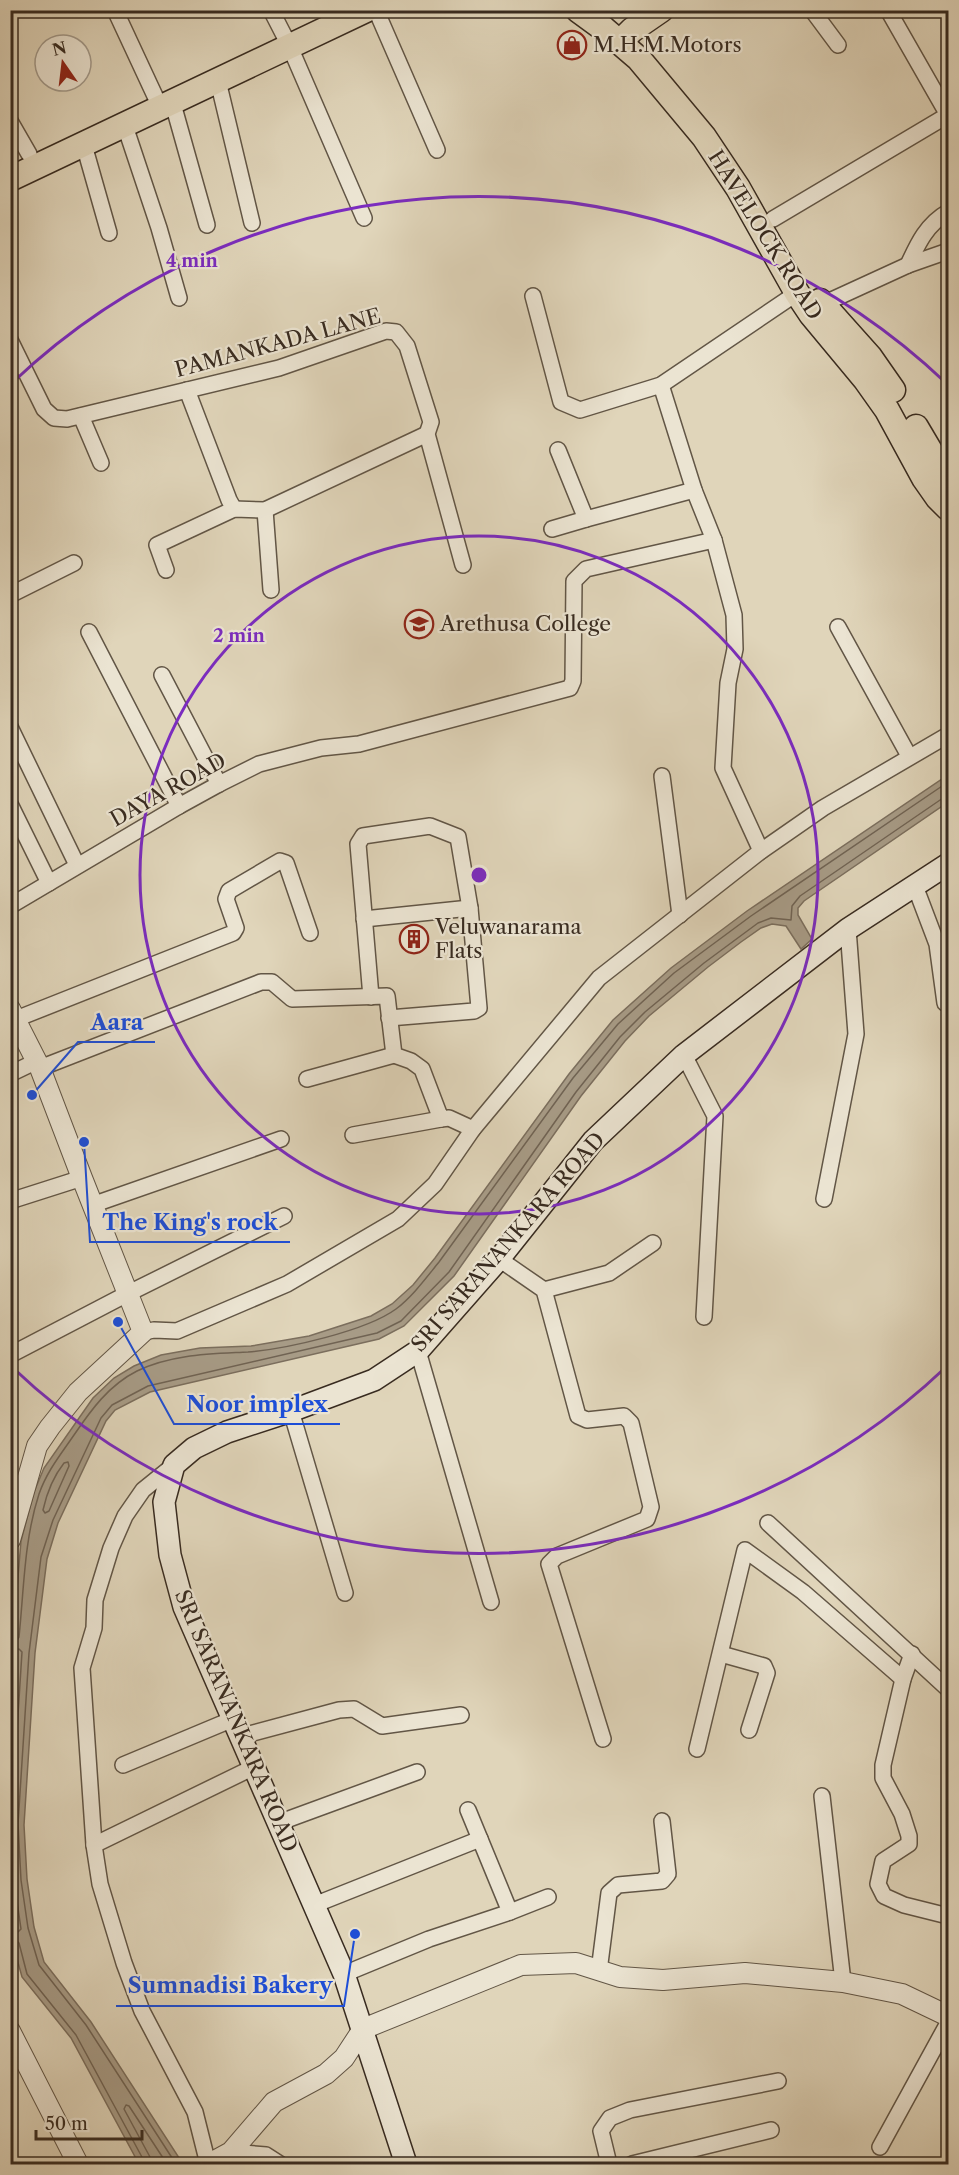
<svg xmlns="http://www.w3.org/2000/svg" width="959" height="2175" font-family="'Libre Caslon Text',serif">
<rect width="100%" height="100%" fill="#e0d5ba"/>
<filter id="stains"><feTurbulence type="fractalNoise" baseFrequency=".00333" numOctaves="4"/><feColorMatrix values="0 0 0 0 .2 0 0 0 0 .09 0 0 0 0 .02 0 0 0 .5 -.17"/></filter>
<radialGradient id="worn" r=".72"><stop offset=".6" stop-color="#630" stop-opacity="0"/><stop offset="1" stop-color="#630" stop-opacity=".3"/></radialGradient>
<polygon fill="#a79b86" stroke="#7b6e5d" stroke-width="1.5" points="948,775 948,802 804,901 798,908 798,915 812,939 801,949 786,926 772,924 761,928 741,942 708,967 649,1016 625,1041 581,1096 454,1276 404,1326 379,1339 150,1392 115,1410 106,1421 58,1523 47,1559 35,1653 24,1825 27,1879 34,1927 44,1962 91,2022 183,2164 139,2164 71,2038 22,1977 10,1934 10,1673 21,1541 34,1492 44,1468 93,1398 114,1378 134,1366 161,1355 200,1348 251,1346 309,1336 371,1316 392,1304 413,1285 435,1258 569,1074 613,1020 671,968 747,911"/>
<g fill="none" stroke-linecap="round" stroke-linejoin="round">
<g stroke="#706353" stroke-width="1.5">
<path d="M68 1462 69 1466 49 1511 45 1513 43 1510C47 1492 53 1477 64 1463Z"/>
<path d="M10 1643 16 1642 19 1637C24 1589 24 1540 39 1494 47 1471 61 1454 74 1435 91 1410 109 1385 137 1371 172 1354 211 1354 248 1352 286 1349 366 1331 396 1309 413 1296 426 1278 439 1262L573 1078 618 1024 674 973 751 916 948 782"/>
<polyline points="10,1651 19,1649 22,1652 11,1825 14,1880 21,1929 18,1932 10,1931"/>
<polyline points="10,1938 15,1939 19,1943 27,1974 76,2035 143,2159 143,2164"/>
<polyline points="151,2164 150,2157 124,2109 126,2105 129,2106 167,2164"/>
<polyline points="176,2164 86,2025 39,1965 28,1928 21,1880 18,1824 29,1653 41,1557 53,1520 101,1418 112,1405 148,1386 377,1333 401,1321 449,1272 576,1092 620,1037 645,1012 704,963 758,923 771,918 791,920 792,906 800,896 943,798 948,797"/>
</g>
<g stroke="#625646" stroke-width="18">
<g id="minor">
<polyline points="115,10 155,96"/>
<polyline points="271,10 290,47 364,218"/>
<polyline points="376,10 437,150"/>
<polyline points="812,10 838,45"/>
<polyline points="888,10 948,115"/>
<polyline points="218,81 252,223"/>
<polyline points="173,104 207,225"/>
<polyline points="10,121 29,154"/>
<polyline points="125,126 159,228 179,298"/>
<polyline points="84,145 109,233"/>
<polyline points="773,219 948,115"/>
<path d="M908 265C918 243 927 224 948 212"/>
<polyline points="533,296 561,402 580,410 661,385 797,293"/>
<polyline points="823,304 908,265 948,251"/>
<polyline points="10,340 44,409 54,418 67,419 279,368 386,331 396,332 407,346 431,422 427,434 463,565"/>
<polyline points="661,385 694,490 714,540 734,615 735,649 728,683 723,768 761,851"/>
<polyline points="187,390 229,500 234,509"/>
<polyline points="81,416 101,463"/>
<polyline points="558,450 586,519 694,490"/>
<polyline points="265,510 271,590"/>
<polyline points="552,529 586,519"/>
<polyline points="166,570 157,545 234,509 265,510 427,434"/>
<polyline points="10,595 74,563"/>
<polyline points="838,627 909,756"/>
<polyline points="89,632 179,806"/>
<polyline points="162,675 219,784"/>
<polyline points="10,727 77,865"/>
<polyline points="662,776 680,915"/>
<polyline points="10,804 49,883"/>
<polyline points="915,886 937,944 945,1003"/>
<polyline points="10,906 179,806 219,784 259,764 321,748 359,744 570,688 573,681 574,581 586,569 714,540"/>
<polyline points="364,919 470,908"/>
<polyline points="371,997 358,844 363,836 430,826 458,837 470,908 479,1008 474,1011 389,1018"/>
<polyline points="16,1019 233,933 236,928 226,899 229,891 280,861 286,863 310,933"/>
<polyline points="684,1055 715,1116 704,1317"/>
<polyline points="40,1068 261,982 272,982 292,999 387,996 394,1055 411,1061 422,1069 441,1119 449,1118 473,1129"/>
<polyline points="10,1074 37,1061"/>
<polyline points="307,1079 394,1055"/>
<polyline points="353,1135 441,1119"/>
<polyline points="824,1199 856,1034 848,929"/>
<polyline points="10,1201 82,1178"/>
<polyline points="92,1205 281,1139"/>
<polyline points="499,1259 544,1290 578,1416 587,1420 624,1416 631,1423 651,1507 647,1519 557,1556 549,1564 603,1739"/>
<polyline points="544,1290 609,1273 653,1243"/>
<polyline points="143,1332 154,1330 177,1331 287,1284 398,1219 435,1184 473,1129 599,978 761,851 823,808 948,735"/>
<polyline points="418,1351 491,1602"/>
<polyline points="10,1355 127,1294 284,1216"/>
<polyline points="291,1411 345,1593"/>
<polyline points="174,1465 143,1490 125,1516 111,1548 95,1600 94,1628 82,1668 94,1845 100,1884 124,1963 142,2011 195,2112 208,2164"/>
<polyline points="768,1523 948,1689"/>
<polyline points="721,1654 764,1666 767,1673 749,1730"/>
<polyline points="912,1654 903,1679 883,1765 883,1778 902,1814 909,1836 909,1844 883,1861 878,1884 884,1896 904,1905 948,1916"/>
<polyline points="242,1736 339,1710 354,1709 382,1726 461,1715"/>
<polyline points="697,1749 745,1550 803,1592 903,1679"/>
<polyline points="123,1765 233,1719"/>
<polyline points="822,1796 843,1982"/>
<polyline points="468,1810 510,1912"/>
<polyline points="278,1823 417,1772"/>
<polyline points="94,1845 254,1767"/>
<polyline points="314,1905 480,1839"/>
<polyline points="599,1971 609,1893 618,1885 662,1881 668,1874 662,1821"/>
<polyline points="344,1974 429,1939 510,1912 548,1897"/>
<polyline points="880,2147 948,2023"/>
<polyline points="231,2152 266,2155 280,2164"/>
<polyline points="609,2164 601,2131 610,2118 630,2110 778,2081"/>
<polyline points="632,2164 771,2130"/>
</g>
</g>
<g stroke="#625646" stroke-width="22">
<g id="tertiary">
<polyline points="10,1009 40,1068 82,1178 143,1332 78,1392 50,1427 37,1446 10,1540"/>
<polyline points="10,2031 78,2164"/>
<polyline points="209,2164 231,2152 274,2102 326,2074 344,2058 363,2029 521,1965 576,1963 620,1977 663,1980 745,1973 843,1982 902,1994 948,2016"/>
</g>
</g>
<g stroke="#382b20" stroke-width="24">
<polyline id="secondary" points="406,2164 344,1974 184,1607 170,1555 164,1502 174,1465 194,1448 227,1432 291,1411 374,1380 418,1351 499,1259 593,1141 684,1055 848,929 948,864"/>
</g>
<g stroke="#382b20" stroke-width="27">
<g id="primary">
<polyline points="578,10 604,29 639,59 704,137 738,188 797,293 811,314 865,379 887,410 924,478 938,498 948,508"/>
<polyline points="620,42 632,30 661,10"/>
<polyline points="10,179 366,10"/>
<polyline points="820,301 870,357 893,390"/>
<polyline points="916,427 948,481"/>
</g>
</g>
<use href="#minor" stroke="#ebe4d2" stroke-width="15"/>
<use href="#tertiary" stroke="#ebe4d2" stroke-width="20"/>
<use href="#secondary" stroke="#ebe4d2" stroke-width="21"/>
<use href="#primary" stroke="#e0d5ba" stroke-width="24"/>
</g>
<g fill="none" stroke="#7b2cbf" stroke-width="3">
<circle cx="479" cy="875" r="339"/>
<path d="M946 1367A678 678 0 0 1 12 1367M12 383A678 678 0 0 1 946 383"/>
</g>
<defs>
<g id="shop-ring" transform="scale(1.5)"><circle r="9.5" fill="#ebe4d2" stroke="#8f2418" stroke-width="1.5"/><path d="M-5-2.5h2.3a2.7 3.5 0 0 1 5.4 0H5L5.5 6h-11ZM-1.5-2.5h3a1.5 2.3 0 0 0-3 0Z" fill="#8f2418"/></g>
<g id="school-ring" transform="scale(1.5)"><circle r="9.5" fill="#ebe4d2" stroke="#8f2418" stroke-width="1.5"/><path d="M0-5L7-2L0 1L-7-2ZM-4 1L0 2.5L4 1V4Q0 6-4 4Z" fill="#8f2418"/></g>
<g id="building-ring" transform="scale(1.5)"><circle r="9.5" fill="#ebe4d2" stroke="#8f2418" stroke-width="1.5"/><path d="M-4-6H4V6H1V3H-1V6H-4ZM-2.5-4.3h1.7v1.8h-1.7ZM.8-4.3h1.7v1.8H.8ZM-2.5-1h1.7V.8h-1.7ZM.8-1h1.7V.8H.8Z" fill="#8f2418"/></g>
</defs>
<g fill-rule="evenodd">
<use href="#shop-ring" x="572" y="45"/>
<use href="#school-ring" x="419" y="624"/>
<use href="#building-ring" x="414" y="939"/>
</g>
<g text-anchor="middle" stroke-width="4.5" stroke-linejoin="round" paint-order="stroke">
<g font-size="21" fill="#382b20" stroke="#ebe4d2" text-anchor="start">
<text x="593" y="52">M.H.M.Motors</text>
<text x="440" y="631">Arethusa College</text>
<text x="435" y="934">Veluwanarama<tspan x="435" dy="24">Flats</tspan></text>
</g>
<g font-size="21" fill="#382b20" stroke="#ebe4d2">
<text transform="translate(765 235) rotate(58)" y="7">HAVELOCK ROAD</text>
<text transform="translate(278 343) rotate(-15)" y="7">PAMANKADA LANE</text>
<text transform="translate(168 790) rotate(-29)" y="7">DAYA ROAD</text>
<text transform="translate(508 1242) rotate(-49)" y="7">SRI SARANANKARA ROAD</text>
<text transform="translate(236 1721) rotate(67)" y="7">SRI SARANANKARA ROAD</text>
</g>
</g>
<circle cx="479" cy="875" r="9" fill="#7b2cbf" stroke="#ebe4d2" stroke-width="3"/>
<g font-size="18" text-anchor="middle" font-weight="bold" fill="#7b2cbf" stroke="#ebe4d2" stroke-width="4.5" stroke-linejoin="round" paint-order="stroke">
<text x="192" y="267">4 min</text>
<text x="239" y="642">2 min</text>
</g>
<path fill="none" stroke="#1d4ed8" stroke-width="2" d="M32 1095L78 1042H155M84 1142L90 1242H290M118 1322L174 1424H340M355 1934L344 2006H116"/>
<g fill="#1d4ed8" stroke="#ebe4d2" stroke-width="2">
<circle cx="32" cy="1095" r="6"/>
<circle cx="84" cy="1142" r="6"/>
<circle cx="118" cy="1322" r="6"/>
<circle cx="355" cy="1934" r="6"/>
</g>
<g font-size="22" text-anchor="middle" font-weight="bold" fill="#1d4ed8" stroke="#ebe4d2" stroke-width="4.5" stroke-linejoin="round" paint-order="stroke">
<text x="117" y="1030">Aara</text>
<text x="190" y="1230">The King's rock</text>
<text x="257" y="1412">Noor implex</text>
<text x="230" y="1993">Sumnadisi Bakery</text>
</g>
<rect width="959" height="2175" fill="none" stroke="#e0d5ba" stroke-width="36"/>
<rect x="12" y="12" width="935" height="2151" fill="none" stroke="#382b20" stroke-width="3"/>
<rect x="18" y="18" width="923" height="2139" fill="none" stroke="#382b20" stroke-width="1.5"/>
<g transform="translate(63 63) rotate(346)"><circle r="28" fill="#ebe4d2" stroke="#a39a8b" stroke-width="1.5"/>
<path d="M0-4.5L10 22L0 15L-10 22Z" fill="#8f2418"/>
<text y="-9" font-size="16" font-weight="bold" text-anchor="middle" fill="#382b20">N</text>
</g>
<path d="M36 2130v9h106v-9" fill="none" stroke="#382b20" stroke-width="3"/>
<text x="45" y="2130" font-size="18" fill="#382b20" stroke="#ebe4d2" stroke-width="4.5" paint-order="stroke">50 m</text>
<rect width="100%" height="100%" filter="url(#stains)"/>
<rect width="100%" height="100%" fill="url(#worn)"/>
</svg>
